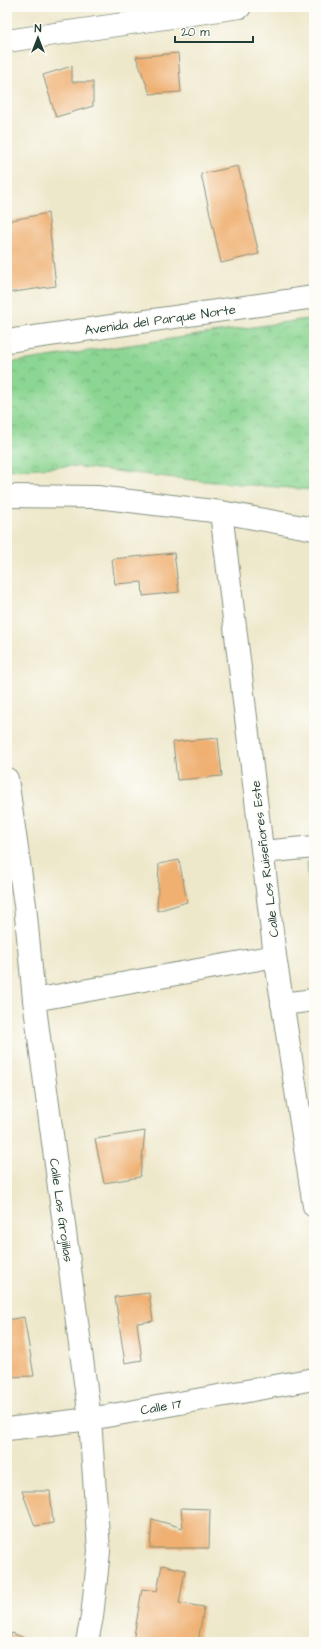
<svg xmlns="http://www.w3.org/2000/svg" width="321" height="1649" font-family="'Architects Daughter',sans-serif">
<defs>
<pattern id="park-crowns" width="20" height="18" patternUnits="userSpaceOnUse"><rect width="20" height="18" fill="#8cd693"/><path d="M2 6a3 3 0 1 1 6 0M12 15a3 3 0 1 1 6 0" fill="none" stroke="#72af79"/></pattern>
</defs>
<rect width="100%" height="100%" fill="#fdfcf7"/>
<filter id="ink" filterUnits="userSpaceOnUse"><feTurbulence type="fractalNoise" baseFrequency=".025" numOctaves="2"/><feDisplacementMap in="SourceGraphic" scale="8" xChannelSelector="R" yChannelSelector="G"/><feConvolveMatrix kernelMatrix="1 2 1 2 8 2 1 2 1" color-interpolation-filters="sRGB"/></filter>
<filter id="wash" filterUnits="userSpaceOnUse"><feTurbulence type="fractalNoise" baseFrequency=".012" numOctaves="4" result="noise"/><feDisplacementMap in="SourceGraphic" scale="16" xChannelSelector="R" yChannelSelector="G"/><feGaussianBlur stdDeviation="0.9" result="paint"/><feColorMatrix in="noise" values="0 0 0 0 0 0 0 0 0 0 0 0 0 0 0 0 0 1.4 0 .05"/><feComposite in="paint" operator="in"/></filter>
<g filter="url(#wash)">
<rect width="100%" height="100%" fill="#eee8cb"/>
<g fill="url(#park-crowns)" stroke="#568a64">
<polygon points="314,318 314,490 202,481 71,466 7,470 7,363"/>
<polygon points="307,862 314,862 314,928"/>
</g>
<g id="blocks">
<g fill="#efb072">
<polygon points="178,53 181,92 150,94 136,57"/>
<polygon points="72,66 72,82 93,82 93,106 56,117 43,75"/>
<polygon points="238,166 259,254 221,263 201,174"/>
<polygon points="48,213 56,286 7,293 7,221"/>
<polygon points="174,553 179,592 143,596 142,582 115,584 112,559"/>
<polygon points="218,738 222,776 177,780 173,742"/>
<polygon points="179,860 187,902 157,911 159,864"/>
<polygon points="145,1131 140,1177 104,1183 95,1139"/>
<polygon points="149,1293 153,1321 137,1323 142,1360 125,1363 115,1297"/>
<polygon points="24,1317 34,1376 7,1377 7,1320"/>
<polygon points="22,1491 50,1491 53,1523 35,1526"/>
<polygon points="181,1508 210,1509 209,1548 150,1548 152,1519 183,1528"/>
<polygon points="162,1565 185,1570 179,1603 204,1607 198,1642 133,1642 142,1589 157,1591"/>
<polygon points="12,1633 35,1642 8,1642"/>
</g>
</g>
</g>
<g filter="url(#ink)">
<use href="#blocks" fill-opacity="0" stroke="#869280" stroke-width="1"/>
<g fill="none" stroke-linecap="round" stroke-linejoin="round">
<g stroke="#869280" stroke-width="24">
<g id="minor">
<polyline points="7,41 240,7"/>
<polyline points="221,512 275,956 314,1206"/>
<polyline points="7,779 25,905 34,1000 90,1419 99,1551 92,1617 87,1642"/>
<polyline points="263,852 314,847"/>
<polyline points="34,1000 275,956"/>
<polyline points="282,1004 314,1000"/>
<polyline points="7,1429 90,1419 314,1379"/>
</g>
</g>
<g stroke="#869280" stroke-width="24">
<g id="major">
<polyline points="7,341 314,297"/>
<polyline points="7,496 97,497 221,512 314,529"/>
</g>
</g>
<use href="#minor" stroke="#fff" stroke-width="22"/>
<use href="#major" stroke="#fff" stroke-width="22"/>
</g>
</g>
<g text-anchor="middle" stroke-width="3.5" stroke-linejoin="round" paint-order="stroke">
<g font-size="13" fill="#1f3d34" stroke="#fdfcf7">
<text transform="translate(160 319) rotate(-8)" y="5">Avenida del Parque Norte</text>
<text transform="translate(264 859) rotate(-97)" y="5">Calle Los Ruiseñores Este</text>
<text transform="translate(62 1210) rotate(82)" y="5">Calle Las Grojillas</text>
<text transform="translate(161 1406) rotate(-10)" y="5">Calle 17</text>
</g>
</g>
<rect width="321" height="1649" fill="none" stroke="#fdfcf7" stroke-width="24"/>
<g transform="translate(38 38)" stroke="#fdfcf7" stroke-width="3" paint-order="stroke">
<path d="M0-3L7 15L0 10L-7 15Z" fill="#1f3d34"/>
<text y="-6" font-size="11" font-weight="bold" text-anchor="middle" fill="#1f3d34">N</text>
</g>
<path d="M175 36v6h78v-6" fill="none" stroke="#1f3d34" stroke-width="2"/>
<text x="181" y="36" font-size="12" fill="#1f3d34" stroke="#fdfcf7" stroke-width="3" paint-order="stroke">20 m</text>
</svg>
